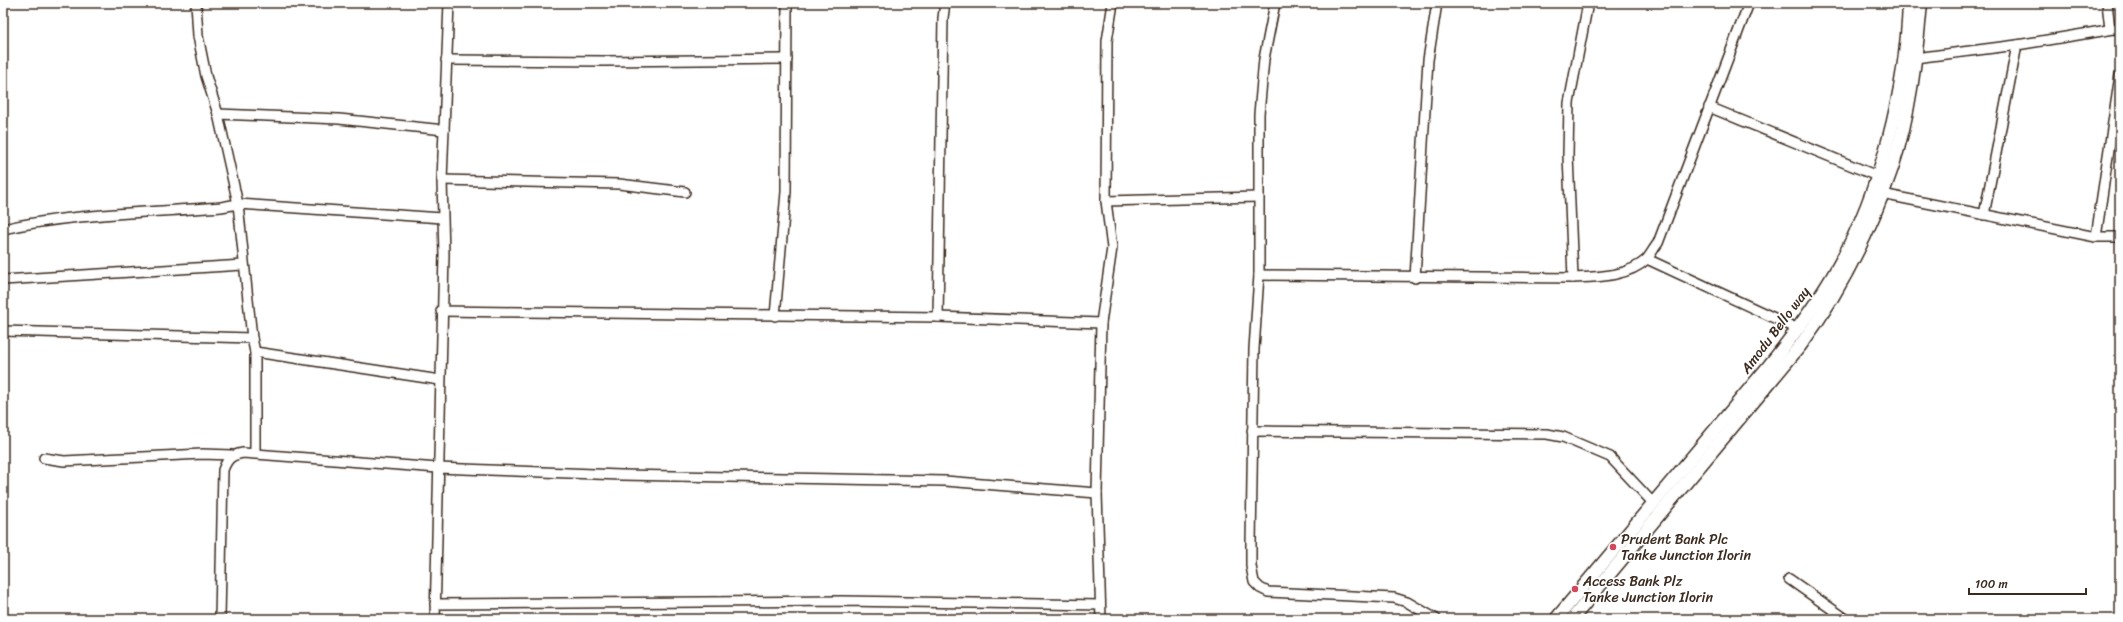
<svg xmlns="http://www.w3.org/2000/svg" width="2123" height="622" font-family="Sriracha,sans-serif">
<rect width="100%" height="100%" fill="#fff"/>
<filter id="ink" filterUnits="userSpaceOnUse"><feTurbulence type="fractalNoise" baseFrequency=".025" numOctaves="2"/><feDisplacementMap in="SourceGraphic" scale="8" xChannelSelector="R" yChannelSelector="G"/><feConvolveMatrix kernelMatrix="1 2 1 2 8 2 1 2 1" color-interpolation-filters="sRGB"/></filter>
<g filter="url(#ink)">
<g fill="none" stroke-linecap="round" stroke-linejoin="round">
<g stroke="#3b2a1e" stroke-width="12">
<g id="minor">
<polyline points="196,3 198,36 206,76 218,114 238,204 252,338 255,352 255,453"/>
<polyline points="1275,3 1264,59 1259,114 1259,275 1254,349 1251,544 1251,566 1254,582 1260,588 1268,592 1394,598 1407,602 1436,619"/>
<polyline points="2107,3 2110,29"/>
<polyline points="1915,58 2017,45 2120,28"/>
<polyline points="446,60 605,61 787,59"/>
<polyline points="1709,107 1877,176"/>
<polyline points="218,114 339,119 444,130"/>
<polyline points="442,180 619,184 685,192"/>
<polyline points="1882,194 2096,237 2120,237"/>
<polyline points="1106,201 1258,197"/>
<polyline points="1984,215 2017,45"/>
<path d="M3 229C75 213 148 213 221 207L238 204 442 218"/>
<polyline points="2096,237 2120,75"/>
<polyline points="1647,259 1798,329"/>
<path d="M1259 275 1573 278C1597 277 1628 277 1647 259 1651 254 1654 248 1658 243L1749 3"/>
<polyline points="1415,278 1428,60 1437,3"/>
<polyline points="1573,278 1568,155 1569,103 1588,3"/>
<polyline points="3,280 243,265"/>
<polyline points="441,311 938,317 1101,323"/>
<polyline points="775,316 786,192 787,3"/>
<polyline points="938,317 943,18 945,3"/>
<polyline points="3,331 252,338"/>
<polyline points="255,352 440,380"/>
<polyline points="1252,431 1547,434 1563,437 1610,457 1653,503"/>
<polyline points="44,458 64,461 202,454 232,455"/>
<polyline points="1789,579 1846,619"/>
<polyline points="435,604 842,601 1100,605"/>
<path d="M220 619 223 470C227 459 231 455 243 453L438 468 621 475 945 481 1097 493"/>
<polyline points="435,619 444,255 442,180 449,3"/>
<polyline points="1101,619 1097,493 1101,323 1112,248 1106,201 1107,41 1113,3"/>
</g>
</g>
<g stroke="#3b2a1e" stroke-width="15">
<g id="major">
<path d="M1556 619 1767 368C1793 336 1818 303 1838 267 1881 190 1906 91 1909 3"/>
<path d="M1572 619 1800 346C1840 292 1870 232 1892 168 1910 115 1916 58 1921 3"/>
</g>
</g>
<use href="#minor" stroke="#fff" stroke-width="9"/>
<use href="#major" stroke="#fff" stroke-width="12"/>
</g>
</g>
<g fill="#d1495b" stroke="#fff" stroke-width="1.5">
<circle cx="1613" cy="547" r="4"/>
<circle cx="1575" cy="589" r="4"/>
</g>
<g text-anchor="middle" stroke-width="3.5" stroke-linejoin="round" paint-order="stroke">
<g font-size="14" fill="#3b2a1e" stroke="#fff">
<text transform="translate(1775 330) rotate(-53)" y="5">Amodu Bello way</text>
</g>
<g font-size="14" fill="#3b2a1e" stroke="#fff" text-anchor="start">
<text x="1621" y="544">Prudent Bank Plc<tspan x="1621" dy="16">Tanke Junction Ilorin</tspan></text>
<text x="1583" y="586">Access Bank Plz<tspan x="1583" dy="16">Tanke Junction Ilorin</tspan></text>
</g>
</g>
<rect width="2123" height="622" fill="none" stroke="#fff" stroke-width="16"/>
<rect x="8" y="8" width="2107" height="606" fill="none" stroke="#3b2a1e" stroke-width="1.5" filter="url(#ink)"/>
<path d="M1969 588v6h117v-6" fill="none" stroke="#3b2a1e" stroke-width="2"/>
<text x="1975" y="588" font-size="12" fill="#3b2a1e" stroke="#ffffff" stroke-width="3" paint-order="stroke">100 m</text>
</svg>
